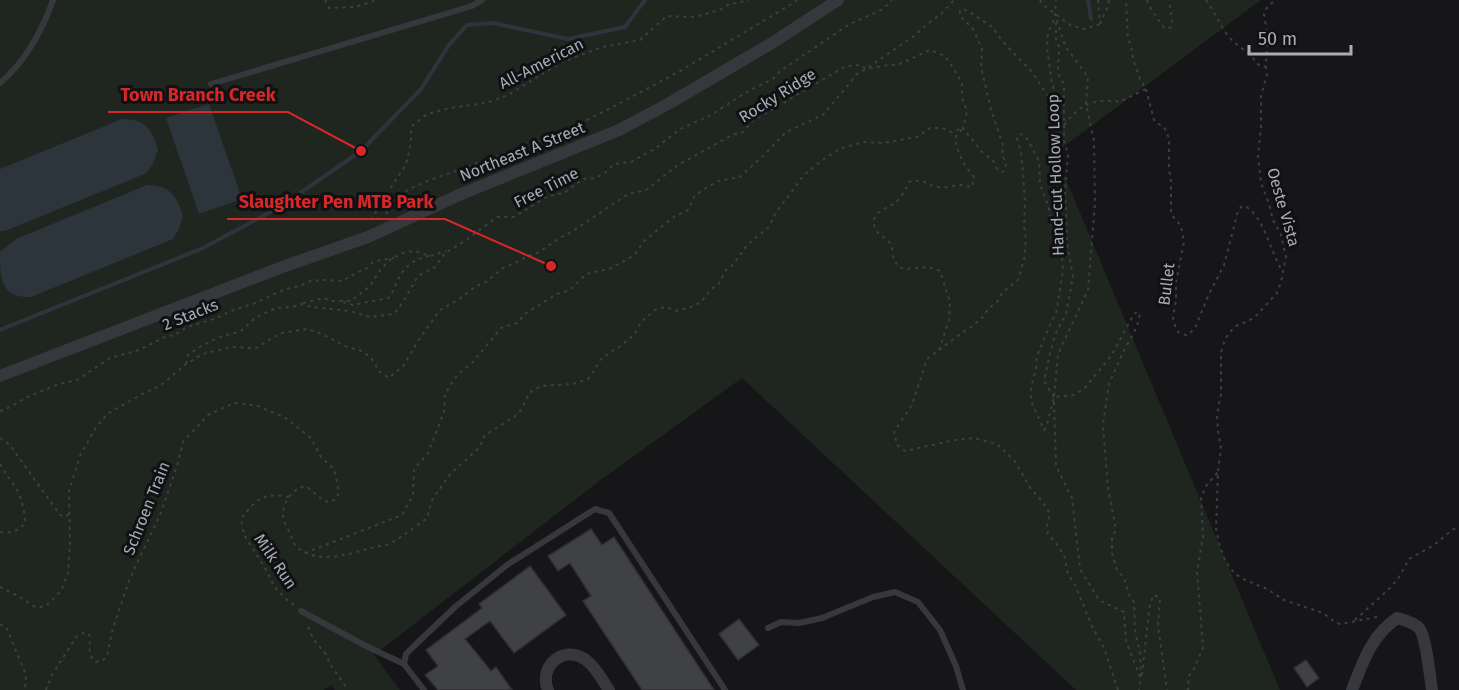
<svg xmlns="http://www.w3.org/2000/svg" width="1459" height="690" font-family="'Fira Sans',sans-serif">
<rect width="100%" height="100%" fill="#161618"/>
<polygon fill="#1e261f" points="0,0 1261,0 1055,153 1280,690 1076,690 742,378 598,482 374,655 400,690 335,690 331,685 324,690 0,690"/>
<g fill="#2c353c">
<polygon points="209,104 242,199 199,214 166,118"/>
<path d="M122 119C145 119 152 129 158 150L153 163 147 173 5 231H0V169Z"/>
<path d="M147 185C171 186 176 195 183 216L179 229 173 239 31 297C0 298 0 278 0 252L16 239Z"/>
</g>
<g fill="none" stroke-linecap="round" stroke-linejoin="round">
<g stroke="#2c353c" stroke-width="4">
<polyline points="1088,0 1091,19"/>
<polyline points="0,330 203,248 280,207 361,151 421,89 449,45 467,25 493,23 568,39 625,27 645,0"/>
</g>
</g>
<g fill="#404145" stroke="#303034" stroke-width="1.5">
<polygon points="591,529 602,545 614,537 714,690 642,690 583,601 591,596 570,563 558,571 548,556"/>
<polygon points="530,566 566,615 514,653 490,621 465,639 491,671 496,667 512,690 438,690 425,675 438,666 426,650 482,608 479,604"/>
<polygon points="739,619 759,645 738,660 719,634"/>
<polygon points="1306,660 1319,678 1307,687 1294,668"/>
</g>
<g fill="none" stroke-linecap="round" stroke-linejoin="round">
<g stroke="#3d3f44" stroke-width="2" stroke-dasharray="3 4.5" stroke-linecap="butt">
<polyline points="325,0 329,8 355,7 377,0"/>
<polyline points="1040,0 1042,4 1070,25 1084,29 1100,24"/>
<polyline points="1098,0 1100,22"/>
<path d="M1147 0C1150 10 1158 18 1164 28L1167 29 1171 27 1172 19 1169 0"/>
<path d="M1206 0C1215 12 1220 26 1229 37 1236 45 1244 49 1251 56 1258 63 1255 65 1266 67"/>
<polyline points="1100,24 1108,6 1109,0"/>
<path d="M1146 89 1154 120 1157 123 1164 127 1169 138V168L1171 182V211L1172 215 1181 226 1184 242 1176 282V300L1173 318 1176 329 1179 333 1186 335 1189 334 1195 328 1209 294 1224 265 1238 211 1241 207 1245 206C1266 219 1270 253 1283 272"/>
<path d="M1064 125C1077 110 1083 102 1105 101 1111 101 1114 100 1119 102L1146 89 1140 79 1133 59 1131 45 1128 39 1126 0"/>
<polyline points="386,214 394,201 409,189 430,180 554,136 609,109 682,70 798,0"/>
<polyline points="371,220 397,178 406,165 411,142 411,127 427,114 450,108 486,103 508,95 562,62 602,47 640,40 667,16 695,17 722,9 728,5 749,0"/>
<path d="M343 302 353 305 388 298C393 294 392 292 395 286 401 270 412 259 429 256"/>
<polyline points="303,303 324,298 331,301 351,301 370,286 381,269 391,259 405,252 415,251 430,256 446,251"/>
<path d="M939 350 949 320 950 302 940 271 929 267 905 269 899 267C897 264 895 262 894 259 892 255 893 249 891 245 888 238 878 236 875 228 869 211 888 209 896 202 902 197 906 189 909 182 921 178 926 184 937 187 946 189 954 185 962 185 965 185 968 187 972 187L974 177C963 165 958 153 955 138L963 128"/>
<polyline points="186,364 188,355 198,348 217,338 241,331 255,318 276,308 292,307 301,304 312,307 350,311 370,317 394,314 403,302 418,276 435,267 445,253 465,241 497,217 514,217 548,196 564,193 583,179 596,178 605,173 614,164 631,162 656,148 680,129 711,115 750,90 773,79 779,72 848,25 883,9 892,0"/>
<polyline points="1054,396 1058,354 1088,290 1095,203 1094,141 1086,104 1088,77 1065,46 1056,17"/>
<polyline points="1054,397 1044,381 1050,353 1055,335 1066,314 1073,277 1067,243 1066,209 1065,192 1068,154 1064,141 1064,85 1058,73 1059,47 1056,39 1056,21"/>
<polyline points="1054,402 1056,466 1072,498 1080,569 1099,600 1124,612 1126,641 1140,677"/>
<polyline points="0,411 6,409 19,402 27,397 59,384 77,380 110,358 139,350 169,335 173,336 187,327 214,319 231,311 255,303 283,290 302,285 310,281 325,280 342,281 358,272 366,269 372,263 380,260 394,258"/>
<polyline points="0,438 10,445 60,515 65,517 69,514"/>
<path d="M0 464C4 472 9 477 14 485 21 495 25 511 25 523 18 531 10 534 0 532"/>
<polyline points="1218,471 1221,448 1218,431 1217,415 1221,394 1221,352 1225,340 1229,333 1236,326 1250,320 1257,315 1277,293 1281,282 1286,257 1281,235 1273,220 1269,204 1261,183 1258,156 1261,127 1261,96 1267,74 1266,67 1267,33 1264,14 1266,9 1275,0"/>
<path d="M289 497C263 492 256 499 241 519L244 535 265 568 274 586 285 598 294 605"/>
<polyline points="305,553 402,515 413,495 414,469 428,453 444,412 445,394 457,375 472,363 501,328 517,323 526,313 557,294 570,290 586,274 612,268 634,255 645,240 675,216 688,210 695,195 718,181 740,177 764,155 786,132 823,115 858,73 866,69 914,36 930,22 941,14 954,0"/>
<polyline points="0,587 18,596 35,607 41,607 48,604 61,591 68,573 70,543 69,491 80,456 95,429 107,414 146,392 160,386 186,364 203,354 232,347 256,348 281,333 307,329 322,334 347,347 362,351 371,358 380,372 389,378 404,365 418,341 440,310 458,300 476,286 486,282 503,268 515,263 528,256 539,252 558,239 573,231 628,194 646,190 678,165 732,135 743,132 751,122 846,66 861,65 866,69 889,65 898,65 930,50 945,56 957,74 962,83 962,98 967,111 963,128 981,151 993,161 997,169 1002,172 1005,170 1006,162 1002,155 1003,145 991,110 981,67 982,49 973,29 960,16 960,10 963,9 968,11 992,27 1004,43 1032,72 1050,99 1055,99 1057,94 1052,85 1047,47 1048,33 1055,18 1056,0"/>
<polyline points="1355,620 1391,587 1399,577 1409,559 1434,545 1452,530 1459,526"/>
<polyline points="0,624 7,629 26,675 25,690"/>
<polyline points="308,627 314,640 325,653 330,664 348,690"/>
<polyline points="1142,675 1150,603 1154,595 1160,598 1158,625 1167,690"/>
<path d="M46 690 52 675 76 637 83 633H87L90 636C90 646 87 656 96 662L103 660 107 656 113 628 130 578 160 515 177 466 183 442 208 415 234 403 258 406 284 417 311 438 321 457 334 469 339 491 337 498 331 502 324 501 306 486C293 488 282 502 283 516 284 522 287 528 290 533 292 539 294 546 299 549 320 564 349 554 371 548 378 546 387 546 393 542 405 535 416 526 427 518L432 500 451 473 479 448 485 435 514 417 522 409 529 393 541 386 573 384 588 379 594 371 600 360 609 353 619 347 634 335 641 322 655 310 666 307 676 311 694 306 702 301 711 289 718 285 726 270 733 265 747 245 769 227 775 214 804 175 824 159 839 149 863 142 883 143 917 137 930 128H942L951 132 963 128"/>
<polyline points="1118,690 1104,648 1092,626 1075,585 1068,574 1064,555 1055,542 1048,534 1047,526 1050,514 1042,501 1031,489 1014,460 997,444 974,438 955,440 905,451 897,445 894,432 912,405 927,359 963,332 970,328 983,317 988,309 997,302 1003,292 1018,280 1024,260 1026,239 1024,226 1025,203 1023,173 1021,152 1017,138 1021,134 1026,137 1039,161 1040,184 1049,208 1051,224 1062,256 1063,270 1056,314 1052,320 1037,356 1036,368 1031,388 1031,401 1044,430 1046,428 1054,397 1073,395 1084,389 1111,356 1134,314 1137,312 1140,314 1137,326 1130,340 1125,348 1109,383 1103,425 1108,488 1116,530 1112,537 1112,553 1117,570 1124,578 1130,597 1134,602 1135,630 1140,653 1141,679 1139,690"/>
<polyline points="1187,690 1189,688 1188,677 1193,671 1203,648 1197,571 1203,537 1201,498 1206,486 1218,472 1216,529 1220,547 1226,562 1234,573 1243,579 1267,589 1284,600 1323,613 1335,622 1340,624 1377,617"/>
</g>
<g stroke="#37383d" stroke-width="6">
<path d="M0 83C25 62 42 31 53 0"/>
<polyline points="211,84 472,6 482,0"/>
<polyline points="301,611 366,646 404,664"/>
<polyline points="768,628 781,622 799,623 822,618 873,597 895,592 918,602 940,630 956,666 963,690"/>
<polyline points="424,690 404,664 406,654 413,647 455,607 507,565 595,509 609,513 725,690"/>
</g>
<g stroke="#37383d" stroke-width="12">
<polyline points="0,376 285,266 368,237 459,195 619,130 668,104 772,43 838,0"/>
<path d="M548 690C538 666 564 644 586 660 596 667 602 680 609 690"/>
<path d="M1352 690C1363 662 1371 636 1397 618 1404 620 1413 622 1419 628 1426 636 1430 677 1432 690"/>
</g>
</g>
<g text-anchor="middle" stroke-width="6" stroke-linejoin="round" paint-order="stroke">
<g font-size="16" fill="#a8adb8" stroke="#111113">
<text transform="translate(541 63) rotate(-27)" y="6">All-American</text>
<text transform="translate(777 95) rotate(-32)" y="6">Rocky Ridge</text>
<text transform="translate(522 151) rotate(-22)" y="6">Northeast A Street</text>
<text transform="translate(1055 175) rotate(-92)" y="6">Hand-cut Hollow Loop</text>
<text transform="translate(546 187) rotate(-27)" y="6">Free Time</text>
<text transform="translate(1284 207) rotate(74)" y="6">Oeste Vista</text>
<text transform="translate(1166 284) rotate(-83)" y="6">Bullet</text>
<text transform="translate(190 314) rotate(-22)" y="6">2 Stacks</text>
<text transform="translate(146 508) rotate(-68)" y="6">Schroen Train</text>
<text transform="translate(276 561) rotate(56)" y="6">Milk Run</text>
</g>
</g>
<path fill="none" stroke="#d62828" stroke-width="2" d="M361 151L288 112H108M551 266L445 219H227"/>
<g fill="#d62828" stroke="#111113" stroke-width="2">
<circle cx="361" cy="151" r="6"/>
<circle cx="551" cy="266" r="6"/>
</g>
<g font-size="18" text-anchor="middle" font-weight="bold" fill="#d62828" stroke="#111113" stroke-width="6" stroke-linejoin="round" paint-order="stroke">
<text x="198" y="101">Town Branch Creek</text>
<text x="336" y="208">Slaughter Pen MTB Park</text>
</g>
<path d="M1249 45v9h102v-9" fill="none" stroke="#a8adb8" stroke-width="3"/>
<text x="1258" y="45" font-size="18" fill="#a8adb8" stroke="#111113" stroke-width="4.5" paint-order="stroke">50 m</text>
</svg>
